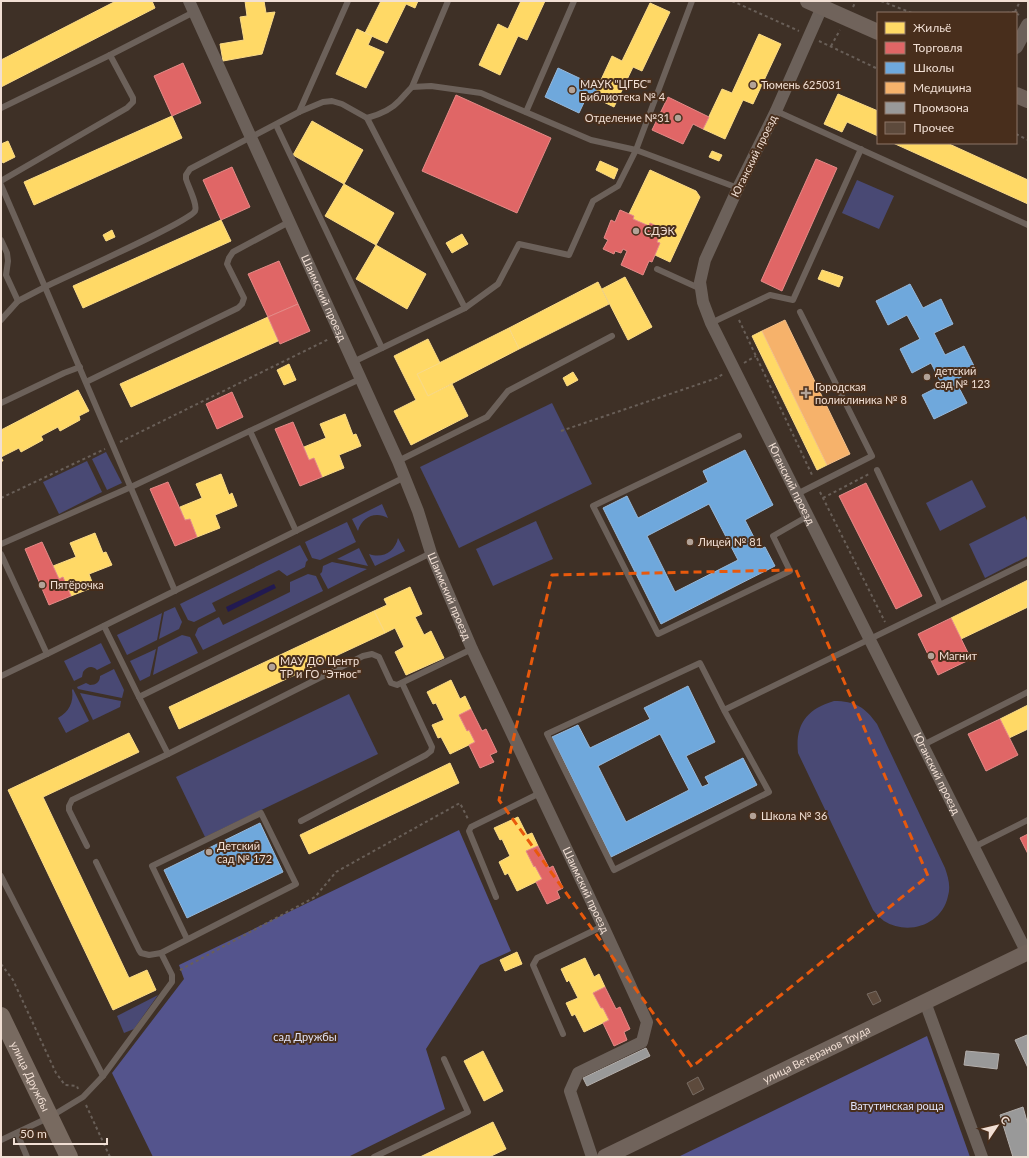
<svg xmlns="http://www.w3.org/2000/svg" width="1029" height="1158" font-family="Lato,sans-serif">
<rect width="100%" height="100%" fill="#3e3026"/>
<g fill="#494974">
<polygon points="857,180 894,196 879,229 842,213"/>
<polygon points="552,403 592,484 459,548 420,467"/>
<polygon points="106,452 122,483 107,490 92,459"/>
<polygon points="87,461 102,492 59,514 43,482"/>
<polygon points="972,480 986,507 940,531 926,503"/>
<path d="M382 504 388 518C375 511 362 517 358 531L352 519Z"/>
<polygon points="1025,516 1028,523 1028,556 985,578 969,544"/>
<polygon points="536,521 553,559 493,586 476,549"/>
<polygon points="347,522 356,542 320,560 312,558 305,542"/>
<path d="M398 538 405 551 375 566 369 554C382 559 395 552 398 538Z"/>
<polygon points="300,545 308,560 306,562 305,567 287,576 279,570 212,603 216,611 194,622 188,620 180,604"/>
<polygon points="359,548 368,566 337,559"/>
<polygon points="332,562 367,569 328,589 320,574 322,572 323,566"/>
<polygon points="308,574 316,576 323,591 203,650 195,635 198,628 219,617 223,625 290,592 290,582"/>
<polygon points="175,607 182,622 179,629 159,639 164,612"/>
<polygon points="162,613 157,640 127,655 117,635"/>
<polygon points="182,635 190,637 198,653 153,675 158,647"/>
<path d="M101 643 111 663 97 670C92 665 87 667 83 672L82 677 74 681 64 661Z"/>
<polygon points="156,649 150,676 140,681 130,661"/>
<path d="M114 669 124 690 122 698 78 689 77 687 86 683 90 685C96 685 100 682 100 676Z"/>
<path d="M73 689 89 721 66 733 58 718C69 712 74 702 72 690Z"/>
<polygon points="80,693 121,701 120,707 93,720"/>
<polygon points="349,694 378,754 205,837 176,777"/>
<path d="M834 701C855 701 865 707 877 724L945 868C948 877 951 886 948 896 942 925 908 936 884 921 880 918 876 914 873 910L798 753C795 724 807 709 834 701Z"/>
<polygon points="158,995 134,1029 124,1033 117,1016"/>
</g>
<g fill="#54548d">
<polygon points="459,830 511,951 480,965 426,1049 445,1109 348,1157 153,1157 112,1073 184,979 179,965"/>
<polygon points="927,1036 970,1157 678,1157"/>
</g>
<polygon fill="#221a51" points="274,584 276,588 228,612 226,607"/>
<g fill="#ffd966" stroke="#fbdb87">
<polygon points="116,1 152,1 155,8 1,87 1,60"/>
<polygon points="245,1 264,1 266,13 275,12 262,54 223,61 220,44 244,40 240,17 247,16"/>
<polygon points="381,1 418,1 415,8 406,4 387,43 365,33"/>
<polygon points="521,1 545,1 527,40 518,36 500,75 479,65 498,24 508,29"/>
<polygon points="650,3 670,12 642,71 633,67 614,107 593,97 612,56 622,61"/>
<polygon points="357,29 372,36 368,45 384,52 366,88 336,74"/>
<polygon points="759,34 781,44 753,104 743,100 725,139 703,129 722,89 732,93"/>
<polygon points="838,94 878,111 878,136 847,122 842,132 824,124"/>
<polygon points="172,116 182,138 34,205 24,182"/>
<polygon points="312,121 363,150 344,184 293,155"/>
<polygon points="8,141 15,157 3,163 1,160 1,144"/>
<polygon points="893,143 947,143 1028,180 1028,204"/>
<polygon points="712,151 722,155 719,161 709,157"/>
<polygon points="600,161 618,169 614,179 596,170"/>
<polygon points="650,170 696,191 700,197 670,262 655,255 660,243 657,242 663,229 650,223 649,226 633,219 634,216 629,214"/>
<polygon points="344,184 394,213 376,245 325,216"/>
<polygon points="221,220 231,241 83,308 73,286"/>
<polygon points="112,230 115,237 106,241 103,235"/>
<polygon points="462,234 468,244 452,253 446,243"/>
<polygon points="376,245 426,274 407,309 356,279"/>
<polygon points="822,270 843,277 839,287 818,279"/>
<polygon points="625,277 652,327 628,340 602,289"/>
<polygon points="598,282 609,304 519,349 509,328"/>
<polygon points="268,317 278,341 131,407 120,384"/>
<polygon points="509,328 519,349 428,396 417,374"/>
<polygon points="762,331 827,465 817,470 752,336"/>
<polygon points="428,339 440,363 417,374 428,396 452,384 468,416 411,445 394,411 416,400 394,356"/>
<polygon points="289,364 296,380 284,385 277,370"/>
<polygon points="573,372 578,380 567,386 563,378"/>
<polygon points="78,390 89,411 79,416 80,420 60,431 58,427 41,436 43,440 21,452 19,448 1,457 3,461 1,461 1,430"/>
<polygon points="345,414 353,435 356,434 361,446 339,455 344,468 322,477 314,458 309,460 304,447 326,438 320,424"/>
<polygon points="221,474 229,495 232,493 237,506 215,515 220,528 197,537 190,519 185,520 180,507 202,498 196,484"/>
<polygon points="95,533 103,553 106,552 112,565 89,574 94,587 71,596 63,577 59,579 53,566 76,557 70,543"/>
<polygon points="1028,580 1028,607 961,639 951,618"/>
<polygon points="410,587 422,614 415,617 424,635 431,631 444,658 406,675 395,652 404,647 395,628 385,633 374,611 387,605 384,599"/>
<polygon points="374,611 385,633 179,729 169,707"/>
<polygon points="451,680 460,699 465,696 471,709 459,715 467,731 469,730 475,742 450,754 441,737 438,738 432,725 444,720 436,703 433,704 427,692"/>
<polygon points="1028,705 1028,729 1009,738 1000,719"/>
<polygon points="129,733 139,752 43,797 129,978 147,970 156,990 113,1010 8,790"/>
<polygon points="450,763 459,783 309,854 300,835"/>
<polygon points="518,817 527,835 532,833 538,846 526,851 534,867 535,866 542,879 517,891 508,873 505,875 499,862 510,856 502,839 500,840 494,828"/>
<polygon points="517,952 522,964 505,971 500,960"/>
<polygon points="585,958 594,977 599,974 605,987 593,993 601,1008 603,1008 609,1020 584,1032 575,1014 572,1016 566,1003 578,998 569,980 567,982 561,969"/>
<polygon points="483,1051 503,1091 484,1101 464,1061"/>
<polygon points="493,1122 506,1149 489,1157 420,1157"/>
</g>
<g fill="#e06666" stroke="#e58a87">
<polygon points="183,63 201,103 172,116 154,76"/>
<polygon points="456,95 551,138 517,213 422,171"/>
<polygon points="668,97 709,117 703,129 693,124 683,144 652,130"/>
<polygon points="816,159 837,168 782,291 761,281"/>
<polygon points="232,167 250,207 221,220 203,180"/>
<polygon points="620,210 634,216 633,219 649,226 650,223 663,229 657,242 660,243 652,262 649,261 643,275 621,265 627,251 623,249 621,253 615,251 614,254 603,249 608,240 604,238 611,220 615,222"/>
<polygon points="279,261 298,304 268,317 248,274"/>
<polygon points="298,304 310,331 280,344 268,317"/>
<polygon points="232,392 243,417 217,429 206,404"/>
<polygon points="293,422 309,460 314,458 322,477 300,486 275,429"/>
<polygon points="168,482 185,520 190,519 197,537 175,546 150,489"/>
<polygon points="866,483 922,596 896,609 839,496"/>
<polygon points="42,542 59,579 63,577 71,596 49,605 25,549"/>
<polygon points="951,618 971,659 938,675 918,634"/>
<polygon points="471,709 482,731 486,729 497,752 490,755 494,762 480,768 469,745 475,742 469,730 467,731 459,715"/>
<polygon points="1000,719 1018,755 986,771 968,734"/>
<polygon points="1028,834 1028,854 1020,838"/>
<polygon points="538,846 549,868 553,866 563,888 557,891 560,898 547,904 536,882 542,879 535,866 534,867 526,851"/>
<polygon points="605,987 616,1009 620,1007 630,1029 624,1032 627,1040 614,1046 603,1023 609,1020 603,1008 601,1008 593,993"/>
</g>
<g fill="#6fa8dc" stroke="#96b8da" fill-rule="evenodd">
<polygon points="558,68 598,87 593,97 588,94 579,113 545,97"/>
<polygon points="910,284 923,308 941,299 953,324 934,333 945,355 964,346 976,370 955,380 967,403 934,419 922,395 942,385 931,363 912,373 900,349 920,339 907,315 888,325 876,301"/>
<path d="M745 450 773 505 745 520 760 549 765 547 775 566 661 624 603 508 627 496 638 518 708 482 703 471ZM709 504 738 560 675 592 647 536Z"/>
<path d="M688 686 715 742 686 756 702 787 709 784 705 777 743 758 757 785 611 857 552 737 578 725 590 748 650 719 644 708ZM660 734 689 790 626 822 598 766Z"/>
<polygon points="260,823 283,872 187,918 164,870"/>
</g>
<polygon fill="#f6b26b" stroke="#f4c08a" points="785,320 850,454 827,465 762,331"/>
<g fill="#999" stroke="#b3aeab">
<polygon points="1027,1035 1028,1037 1028,1068 1015,1040"/>
<polygon points="646,1048 650,1056 587,1086 583,1078"/>
<polygon points="966,1051 999,1054 997,1069 964,1065"/>
<polygon points="1023,1107 1028,1125 1028,1157 1013,1157 1000,1115"/>
</g>
<g fill="#5d4a3c" stroke="#776b62">
<polygon points="876,991 881,1001 873,1005 867,994"/>
<polygon points="698,1077 704,1089 693,1095 687,1083"/>
</g>
<g fill="none" stroke-linecap="round" stroke-linejoin="round">
<g stroke="#695f58" stroke-width="2" stroke-dasharray="3 3" stroke-linecap="butt">
<polyline points="732,1 799,31"/>
<polyline points="881,1 912,13"/>
<polyline points="853,7 856,1"/>
<polyline points="1015,12 1020,1"/>
<polyline points="1006,13 1015,12 1019,15"/>
<polyline points="819,41 878,69"/>
<polyline points="831,46 840,30"/>
<polyline points="1016,134 1028,140"/>
<polyline points="739,320 813,477"/>
<polyline points="744,363 756,356"/>
<polyline points="561,431 717,378 723,374"/>
<polyline points="120,442 329,339"/>
<polyline points="820,492 885,622"/>
<polyline points="1,498 105,449"/>
<polyline points="823,498 869,474"/>
<polyline points="1,964 13,980 56,1073 65,1085 77,1086 78,1089"/>
<polyline points="180,970 315,897 336,872 460,803 468,819"/>
<polyline points="86,1105 110,1157"/>
</g>
<g stroke="#6c615a" stroke-width="6">
<polyline points="110,55 194,12"/>
<polyline points="412,87 448,1"/>
<polyline points="1,108 110,55 133,98 133,102 127,108 1,181"/>
<polyline points="776,111 1028,225"/>
<polyline points="299,112 348,1"/>
<polyline points="526,112 574,1"/>
<polyline points="367,118 465,308"/>
<polyline points="276,125 382,348"/>
<path d="M1 185 45 287C65 277 189 222 195 211 198 205 188 186 186 179V175L190 169 299 112 323 102 332 101 342 104 367 118C378 115 391 110 399 101 403 97 407 92 412 87L431 86 481 93 591 140 636 150 738 188"/>
<polyline points="1,240 7,253 8,261 6,275 18,301"/>
<polyline points="657,269 701,289"/>
<polyline points="1,320 18,301 45,287 175,591"/>
<polyline points="711,323 770,295 793,300 861,149"/>
<polyline points="353,362 465,308 498,284 519,244 569,255 593,201 618,186 636,150 692,1"/>
<polyline points="86,382 238,308 242,304 244,298 227,264 229,258 233,252 289,222"/>
<polyline points="1,403 64,373 80,367"/>
<polyline points="250,431 296,531"/>
<polyline points="739,436 593,506 658,634 790,571 773,536 808,516"/>
<polyline points="398,461 487,417 508,391 612,336"/>
<polyline points="877,470 940,604"/>
<polyline points="797,494 872,456 800,312"/>
<polyline points="1,544 131,487 360,379"/>
<polyline points="1,554 47,654 405,477"/>
<polyline points="104,626 139,697 431,553"/>
<polyline points="1,676 47,654"/>
<polyline points="724,710 769,792 614,870 547,734 700,663 724,710 1028,562"/>
<polyline points="923,745 1028,692"/>
<polyline points="168,754 363,656 372,654 379,657 391,683 397,685 472,649"/>
<polyline points="301,821 426,755 431,751 432,747 402,683"/>
<polyline points="87,846 69,810 69,806 72,800 168,754 139,697"/>
<polyline points="974,847 1028,820"/>
<polyline points="1,876 103,1076"/>
<polyline points="496,897 469,831 471,827 540,793"/>
<polyline points="161,953 296,884 261,813 152,866 187,939"/>
<polyline points="563,1034 533,965 537,958 603,926"/>
<polyline points="17,1133 27,1157"/>
<polyline points="1,1140 50,1117 83,1097 103,1076 172,982 172,975 161,953 149,955 141,953 139,950 96,862"/>
<polyline points="374,1157 468,1112 444,1059"/>
</g>
<g stroke="#6c615a" stroke-width="12">
<path id="s1" d="M189 1 398 461 418 511 431 553 472 649 603 926 647 1022 642 1042 578 1073 570 1091 592 1157"/>
<path id="s2" d="M822 7 776 111 738 188 705 260 700 282 703 302 711 323 1027 953"/>
<polyline points="925,1002 982,1157"/>
</g>
<polyline stroke="#6c615a" stroke-width="14" points="1016,47 1028,25"/>
<g stroke="#70635b" stroke-width="16">
<polyline points="808,1 878,32"/>
<polyline points="1016,95 1028,100"/>
<path id="s3" d="M605 1157 1028 952"/>
</g>
<path stroke="#786a60" stroke-width="18" id="s4" d="M1 1016 69 1157"/>
</g>
<path fill="none" stroke="#e8590c" stroke-width="3" stroke-dasharray="8 5" stroke-linejoin="round" d="M796 570 928 876 692 1067 499 800 552 575Z"/>
<g fill="#b2a297" stroke="#482e1c" stroke-width="1.5">
<circle cx="753" cy="85" r="4"/>
<circle cx="572" cy="90" r="4"/>
<circle cx="678" cy="118" r="4"/>
<circle cx="636" cy="231" r="4"/>
<circle cx="927" cy="377" r="4"/>
<path d="M804 387h4v4h4v4h-4v4h-4v-4h-4v-4h4z"/>
<circle cx="690" cy="542" r="4"/>
<circle cx="42" cy="585" r="4"/>
<circle cx="931" cy="656" r="4"/>
<circle cx="272" cy="667" r="4"/>
<circle cx="753" cy="816" r="4"/>
<circle cx="209" cy="852" r="4"/>
</g>
<g text-anchor="middle" stroke-width="4" stroke-linejoin="round" paint-order="stroke">
<g font-size="11" fill="#f1dfd4" stroke="#482e1c" text-anchor="start">
<text x="580" y="88">МАУК "ЦГБС"<tspan x="580" dy="13">Библиотека № 4</tspan></text>
<text x="761" y="89">Тюмень 625031</text>
<text x="670" y="122" text-anchor="end">Отделение №31</text>
<text x="644" y="235">СДЭК</text>
<text x="935" y="375">детский<tspan x="935" dy="13">сад № 123</tspan></text>
<text x="815" y="391">Городская<tspan x="815" dy="13">поликлиника № 8</tspan></text>
<text x="698" y="546">Лицей № 81</text>
<text x="50" y="589">Пятёрочка</text>
<text x="939" y="660">Магнит</text>
<text x="280" y="665">МАУ ДО Центр<tspan x="280" dy="13">ТР и ГО "Этнос"</tspan></text>
<text x="761" y="820">Школа № 36</text>
<text x="217" y="850">Детский<tspan x="217" dy="13">сад № 172</tspan></text>
</g>
<g font-size="11" fill="#f1dfd4" stroke="#482e1c">
<text transform="translate(754 156) rotate(-64)" y="4">Юганский проезд</text>
<text dy="4" stroke="none"><textPath href="#s1" startOffset="326">Шаимский проезд</textPath></text>
<text dy="4" stroke="none"><textPath href="#s2" startOffset="524">Юганский проезд</textPath></text>
<text dy="4" stroke="none"><textPath href="#s1" startOffset="650">Шаимский проезд</textPath></text>
<text dy="4" stroke="none"><textPath href="#s2" startOffset="848">Юганский проезд</textPath></text>
<text dy="4" stroke="none"><textPath href="#s1" startOffset="974">Шаимский проезд</textPath></text>
<text dy="4" stroke="none"><textPath href="#s3" startOffset="235">улица Ветеранов Труда</textPath></text>
<text dy="4" stroke="none"><textPath href="#s4" startOffset="67">улица Дружбы</textPath></text>
</g>
<g font-size="11" fill="#dfe1f5" stroke="#482e1c">
<text x="305" y="1041">сад Дружбы</text>
<text x="897" y="1110">Ватутинская роща</text>
</g>
</g>
<rect width="1029" height="1158" fill="none" stroke="#f1dfd4" stroke-width="4"/>
<rect x="877" y="12" width="140" height="132" fill="#482e1c" stroke="#8c7566"/>
<rect x="885" y="22" width="20" height="12" fill="#ffd966" stroke="#8c7566"/>
<text x="913" y="32" font-size="12" fill="#f1dfd4">Жильё</text>
<rect x="885" y="42" width="20" height="12" fill="#e06666" stroke="#8c7566"/>
<text x="913" y="52" font-size="12" fill="#f1dfd4">Торговля</text>
<rect x="885" y="62" width="20" height="12" fill="#6fa8dc" stroke="#8c7566"/>
<text x="913" y="72" font-size="12" fill="#f1dfd4">Школы</text>
<rect x="885" y="82" width="20" height="12" fill="#f6b26b" stroke="#8c7566"/>
<text x="913" y="92" font-size="12" fill="#f1dfd4">Медицина</text>
<rect x="885" y="102" width="20" height="12" fill="#999999" stroke="#8c7566"/>
<text x="913" y="112" font-size="12" fill="#f1dfd4">Промзона</text>
<rect x="885" y="122" width="20" height="12" fill="#5d4a3c" stroke="#8c7566"/>
<text x="913" y="132" font-size="12" fill="#f1dfd4">Прочее</text>
<g transform="translate(997 1126) rotate(55)" stroke="#482e1c" stroke-width="3" paint-order="stroke">
<path d="M0-3L7 15L0 10L-7 15Z" fill="#f1dfd4"/>
<text y="-6" font-size="11" font-weight="bold" text-anchor="middle" fill="#f1dfd4">С</text>
</g>
<path d="M14 1138v6h93v-6" fill="none" stroke="#f1dfd4" stroke-width="2"/>
<text x="20" y="1138" font-size="12" fill="#f1dfd4" stroke="#482e1c" stroke-width="3" paint-order="stroke">50 m</text>
</svg>
